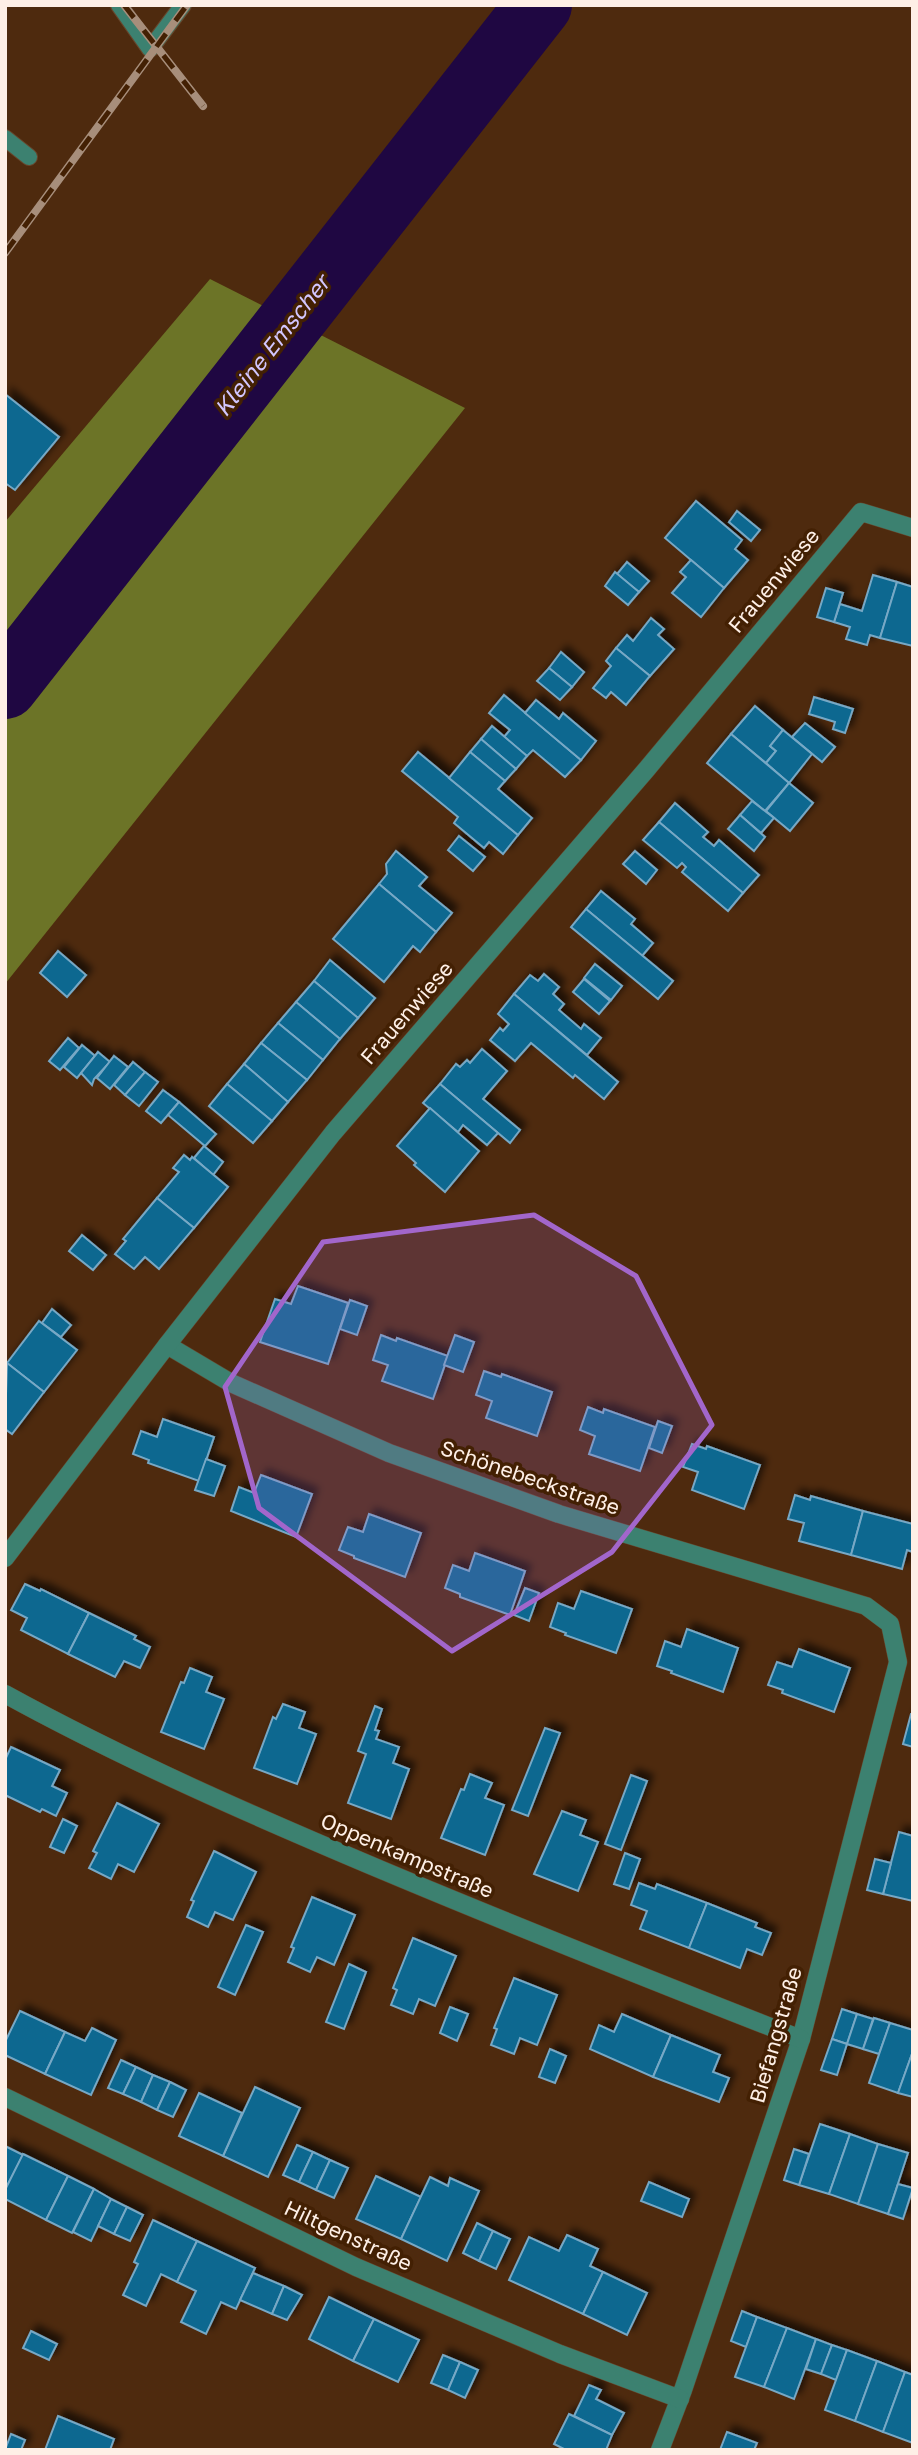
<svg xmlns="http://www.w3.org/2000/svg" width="918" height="2455" font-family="'Golos Text',sans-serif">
<defs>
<filter id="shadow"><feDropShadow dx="6" dy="-6" stdDeviation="3.5" flood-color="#0009"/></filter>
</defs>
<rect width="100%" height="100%" fill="#4e2a0e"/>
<polygon fill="#6c7427" points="210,279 465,408 5,984 5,522"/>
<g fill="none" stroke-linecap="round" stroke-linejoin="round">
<polyline stroke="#1f0742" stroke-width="66" points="5,686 539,5"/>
</g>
<g fill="#076790" stroke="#77a8c5" stroke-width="2" filter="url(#shadow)">
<polygon points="5,394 59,437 15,490 5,483"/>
<polygon points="696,501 742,540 735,549 748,560 724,588 665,538"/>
<polygon points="737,511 760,530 751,541 729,522"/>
<polygon points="691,560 724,588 701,617 672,593 686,577 680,572"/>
<polygon points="627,562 649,581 639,592 617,574"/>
<polygon points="615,572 639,592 628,605 605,586"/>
<polygon points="873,575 897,582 880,638 870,635 867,645 846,639 850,627 834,622 840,604 862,611"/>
<polygon points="897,582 913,587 913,646 880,638"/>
<polygon points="826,588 843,593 834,622 817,617"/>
<polygon points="651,618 664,629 658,635 674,649 650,676 616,648 627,635 633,641"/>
<polygon points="616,648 650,676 626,705 611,692 606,698 593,688 611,666 606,661"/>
<polygon points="561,652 584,672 572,687 549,668"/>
<polygon points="549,668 572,687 560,700 537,681"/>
<polygon points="504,695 581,760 565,777 533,750 527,756 504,737 510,730 489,713"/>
<polygon points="814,697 853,709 845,733 833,729 835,722 809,714"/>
<polygon points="536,700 559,719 563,713 596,741 581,760 525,713"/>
<polygon points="755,706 783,730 770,746 776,751 766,763 731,734"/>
<polygon points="805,723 835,747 822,762 792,737"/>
<polygon points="492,726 527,756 516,769 481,739"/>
<polygon points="783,730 812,754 789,783 766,763 776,751 770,746"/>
<polygon points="731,734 789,783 765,811 707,763"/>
<polygon points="481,739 516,769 505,781 470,752"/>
<polygon points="418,752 518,835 503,854 489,842 484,848 454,823 458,817 402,771"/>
<polygon points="470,752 505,781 498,789 532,818 518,835 449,778"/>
<polygon points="789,783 813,803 790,831 766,811"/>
<polygon points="752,801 774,818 761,833 740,815"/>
<polygon points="675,803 708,832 703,837 714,846 719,840 759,875 743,893 659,822"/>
<polygon points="740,815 765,837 754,851 728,829"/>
<polygon points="659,822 743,893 728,911 682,872 686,867 682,863 677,868 643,840"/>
<polygon points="459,836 485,857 473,871 448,850"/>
<polygon points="396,851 427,877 419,886 452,913 436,932 379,884 387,874 386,864"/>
<polygon points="635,851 657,870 646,884 623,864"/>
<polygon points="379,884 436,932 420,952 413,946 384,982 333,939"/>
<polygon points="601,891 635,919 631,924 653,943 642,956 586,909"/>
<polygon points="586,909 673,981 658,999 571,927"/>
<polygon points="58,951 86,975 67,997 40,973"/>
<polygon points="330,960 375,998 358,1018 314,981"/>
<polygon points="595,964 622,986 611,1000 584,978"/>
<polygon points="544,974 559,987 553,994 564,1004 559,1010 581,1029 584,1024 601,1038 587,1055 514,994 530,975 538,981"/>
<polygon points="584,979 610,1001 599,1014 573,992"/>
<polygon points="314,981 358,1018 340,1039 296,1002"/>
<polygon points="514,994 618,1082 604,1099 575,1075 573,1078 531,1043 515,1061 490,1040 500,1028 503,1031 509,1024 498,1014"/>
<polygon points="296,1002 340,1039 323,1060 278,1023"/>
<polygon points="278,1023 323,1060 307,1080 261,1043"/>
<polygon points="68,1038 79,1048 60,1070 49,1061"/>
<polygon points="261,1043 307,1080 288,1102 244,1064"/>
<polygon points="82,1045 95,1056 77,1078 64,1067"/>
<polygon points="482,1049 507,1071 483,1099 520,1130 510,1143 440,1084 456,1064 460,1067 467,1060 470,1063"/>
<polygon points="98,1052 110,1062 94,1079 92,1085 81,1073"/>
<polygon points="114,1056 128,1067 110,1089 97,1078"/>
<polygon points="133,1062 145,1072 125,1095 114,1085"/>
<polygon points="244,1064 288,1102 272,1121 227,1084"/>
<polygon points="145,1072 158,1082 139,1106 125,1095"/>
<polygon points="227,1084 272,1121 253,1143 209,1106"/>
<polygon points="440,1084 498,1133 487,1145 463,1125 458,1132 423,1103"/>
<polygon points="163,1090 179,1102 161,1123 146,1111"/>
<polygon points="179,1102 216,1134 205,1146 168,1115"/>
<polygon points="430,1108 479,1151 445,1192 414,1165 416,1163 397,1146"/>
<polygon points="204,1146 223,1162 213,1175 194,1158"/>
<polygon points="184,1155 190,1160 192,1157 228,1187 194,1228 157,1198 179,1172 173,1168"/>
<polygon points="157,1198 194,1228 159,1269 145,1257 134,1269 115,1254 126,1241 123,1239"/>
<polygon points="82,1235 106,1255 93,1270 69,1251"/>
<polygon points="298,1286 348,1303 328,1364 260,1342 275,1299 291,1304"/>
<polygon points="350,1300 367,1306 357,1335 340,1329"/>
<polygon points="52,1309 71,1325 61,1337 42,1323"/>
<polygon points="39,1321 77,1350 44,1392 7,1363"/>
<polygon points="381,1335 396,1341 397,1338 448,1356 433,1399 382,1381 388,1365 373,1360"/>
<polygon points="455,1335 474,1342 463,1372 444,1365"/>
<polygon points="7,1363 44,1392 12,1434 5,1429"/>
<polygon points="484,1371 501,1377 502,1374 552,1392 537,1436 486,1418 492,1401 476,1395"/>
<polygon points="588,1407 603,1413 604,1409 655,1427 640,1471 589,1454 595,1436 580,1430"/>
<polygon points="163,1419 214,1437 199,1481 148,1463 149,1460 133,1454 141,1431 157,1437"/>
<polygon points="658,1421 672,1426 662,1453 649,1448"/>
<polygon points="692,1444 706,1449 707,1446 760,1465 744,1509 692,1490 698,1472 683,1467"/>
<polygon points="206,1459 225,1466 214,1496 195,1490"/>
<polygon points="261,1475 312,1494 296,1537 231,1511 239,1487 254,1493"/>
<polygon points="795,1495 810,1500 811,1496 863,1511 851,1555 799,1541 804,1523 788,1519"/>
<polygon points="863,1511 913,1524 913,1552 907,1550 902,1569 851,1555"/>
<polygon points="369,1514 421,1533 405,1577 354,1558 354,1556 339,1550 348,1527 363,1532"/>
<polygon points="475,1553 525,1571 510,1615 460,1597 460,1594 445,1588 453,1565 469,1571"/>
<polygon points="25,1584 40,1591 41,1589 89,1613 68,1654 21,1630 27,1618 11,1610"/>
<polygon points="525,1588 539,1593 529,1621 514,1615"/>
<polygon points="581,1591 632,1609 616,1653 565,1635 566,1633 550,1627 558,1603 574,1609"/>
<polygon points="89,1613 136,1636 134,1639 150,1647 140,1668 124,1661 115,1677 68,1654"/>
<polygon points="687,1629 738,1648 723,1692 671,1673 672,1671 657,1666 665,1641 681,1647"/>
<polygon points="799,1649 850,1668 834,1712 782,1693 783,1690 768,1685 777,1662 792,1667"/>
<polygon points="190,1668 212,1677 206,1692 224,1699 204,1749 161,1732 181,1682 184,1683"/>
<polygon points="283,1704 305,1712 299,1728 316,1734 297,1784 254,1768 273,1717 276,1719"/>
<polygon points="375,1706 382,1709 375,1730 379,1731 376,1739 399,1747 393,1763 409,1769 391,1819 348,1803 366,1754 358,1751"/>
<polygon points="911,1714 913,1714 913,1747 903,1744"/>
<polygon points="545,1728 560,1733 528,1816 512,1810"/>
<polygon points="11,1747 60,1770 52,1786 67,1793 56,1816 42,1809 40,1812 5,1795 5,1760"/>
<polygon points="470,1774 492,1783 485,1798 504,1805 485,1855 441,1838 461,1789 464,1790"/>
<polygon points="631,1775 647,1781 621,1850 605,1844"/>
<polygon points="117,1803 159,1824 134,1872 118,1864 111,1879 89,1868 97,1853 93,1851"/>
<polygon points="562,1811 586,1820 580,1835 598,1842 578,1891 534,1874"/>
<polygon points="63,1819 77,1826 64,1853 50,1847"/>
<polygon points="899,1832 913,1836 913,1901 883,1894"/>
<polygon points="214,1851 256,1872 233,1920 215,1912 208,1927 187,1917 194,1901 191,1900"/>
<polygon points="625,1853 640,1859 629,1889 614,1884"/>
<polygon points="875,1859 891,1863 883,1894 867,1890"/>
<polygon points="639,1883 655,1889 657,1884 707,1903 689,1948 640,1929 647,1911 631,1905"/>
<polygon points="312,1897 355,1915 334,1965 317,1957 310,1972 288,1962 294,1948 291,1947"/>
<polygon points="707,1903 757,1923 755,1927 771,1933 762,1955 747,1949 740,1968 689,1948"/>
<polygon points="246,1925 263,1932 235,1995 218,1987"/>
<polygon points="413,1938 456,1956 435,2006 419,1999 413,2014 391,2005 397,1990 393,1988"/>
<polygon points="349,1964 366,1972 344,2029 326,2022"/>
<polygon points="514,1978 557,1995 537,2045 520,2038 514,2054 491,2045 497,2029 494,2028"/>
<polygon points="450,2007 468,2014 457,2041 440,2033"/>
<polygon points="842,2009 857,2014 847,2044 832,2039"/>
<polygon points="20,2011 65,2032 45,2074 5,2055 5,2042"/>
<polygon points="622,2014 671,2035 653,2077 590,2049 599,2025 614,2032"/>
<polygon points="857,2014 873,2019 863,2049 847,2044"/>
<polygon points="874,2018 890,2023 879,2054 863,2049"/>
<polygon points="890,2023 913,2030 913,2051 898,2093 869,2083"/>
<polygon points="92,2028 116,2040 91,2095 45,2074 65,2032 85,2041"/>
<polygon points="671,2035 720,2055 713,2072 729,2078 719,2102 653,2077"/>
<polygon points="832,2039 847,2044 837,2075 821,2070"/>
<polygon points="550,2049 566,2056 555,2083 539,2077"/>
<polygon points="913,2051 913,2097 898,2093"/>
<polygon points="121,2060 136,2067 123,2094 108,2088"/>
<polygon points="136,2067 153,2075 141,2102 123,2094"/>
<polygon points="153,2075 170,2082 157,2110 141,2102"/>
<polygon points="170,2082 186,2090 173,2117 157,2110"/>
<polygon points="255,2087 300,2108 268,2177 223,2156"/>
<polygon points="199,2093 242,2113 223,2156 179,2136"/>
<polygon points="820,2124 850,2134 829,2194 799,2185"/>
<polygon points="850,2134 878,2144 858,2204 829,2194"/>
<polygon points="878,2144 908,2153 888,2214 858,2204"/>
<polygon points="297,2145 313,2152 299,2182 283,2175"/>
<polygon points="5,2146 23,2155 5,2190"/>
<polygon points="794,2149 809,2154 799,2185 784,2180"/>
<polygon points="313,2152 330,2160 316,2190 299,2182"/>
<polygon points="23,2154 68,2176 46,2220 5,2199 5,2190"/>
<polygon points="330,2160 348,2168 334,2198 316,2190"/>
<polygon points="68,2176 94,2189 72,2233 46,2220"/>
<polygon points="376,2176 421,2197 401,2239 356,2219"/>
<polygon points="430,2177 448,2186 450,2178 479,2191 447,2261 401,2239"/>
<polygon points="649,2182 689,2199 682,2217 641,2201"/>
<polygon points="898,2184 913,2188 903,2219 888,2214"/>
<polygon points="94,2189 111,2199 91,2241 73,2232"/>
<polygon points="111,2199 127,2207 114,2234 98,2226"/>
<polygon points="127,2207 143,2215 130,2241 114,2234"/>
<polygon points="153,2220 197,2241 177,2282 161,2274 146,2306 123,2295 138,2264 134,2262"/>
<polygon points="477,2223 493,2231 479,2261 463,2253"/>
<polygon points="493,2231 510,2239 496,2269 479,2261"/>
<polygon points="567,2235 598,2249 590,2266 603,2272 583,2314 509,2280 529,2237 559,2251"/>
<polygon points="197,2241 255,2268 236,2309 221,2302 206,2334 181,2322 196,2291 177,2282"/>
<polygon points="603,2272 647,2293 627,2335 583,2314"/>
<polygon points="253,2273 284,2286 272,2314 240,2300"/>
<polygon points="284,2286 302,2295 287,2320 272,2314"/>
<polygon points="329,2297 374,2319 353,2361 309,2339"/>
<polygon points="742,2311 757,2317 746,2347 731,2341"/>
<polygon points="757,2317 787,2328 764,2387 735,2377"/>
<polygon points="374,2319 419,2340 398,2382 353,2361"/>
<polygon points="787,2328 816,2339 794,2399 764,2387"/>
<polygon points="31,2331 57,2344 49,2360 23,2348"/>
<polygon points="816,2339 832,2345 821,2374 806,2369"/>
<polygon points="832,2345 847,2350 836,2380 821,2374"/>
<polygon points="847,2350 877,2361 855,2421 825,2410"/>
<polygon points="443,2355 460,2362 448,2390 431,2383"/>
<polygon points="877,2361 905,2372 883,2432 855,2421"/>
<polygon points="460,2362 478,2370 465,2398 448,2390"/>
<polygon points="905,2372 913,2375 913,2443 883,2432"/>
<polygon points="589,2385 601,2390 596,2399 624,2413 612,2435 574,2416"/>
<polygon points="569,2414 612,2435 606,2450 566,2450 554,2444"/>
<polygon points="58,2416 114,2439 110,2450 45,2450"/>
<polygon points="727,2432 757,2443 754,2450 720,2450"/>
<polygon points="11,2434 25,2440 21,2450 5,2450"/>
</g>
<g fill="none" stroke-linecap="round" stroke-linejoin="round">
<g stroke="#67462c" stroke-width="18">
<g id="service">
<polyline points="119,5 150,49 183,5"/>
<polyline points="5,138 29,157"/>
</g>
</g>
<g stroke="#67462c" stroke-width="19">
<g id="minor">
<polyline points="167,1345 231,1383 389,1453 559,1514 866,1606 890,1624 898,1662 801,2039 683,2390 660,2450"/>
<polyline points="5,1558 167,1345 333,1133 646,770 861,512 913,528"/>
<path d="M5 1694C127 1761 256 1817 384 1871 522 1929 661 1984 801 2039"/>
<polyline points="5,2097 356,2267 560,2354 680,2399"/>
</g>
</g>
<use href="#service" stroke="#3c8170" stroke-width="16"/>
<use href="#minor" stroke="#3c8170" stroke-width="18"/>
<g stroke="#a78e7b" stroke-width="8">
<g id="rail">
<polyline points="124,5 203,106"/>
<polyline points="5,253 187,5"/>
</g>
</g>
<use href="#rail" stroke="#432003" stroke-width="5" stroke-dasharray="16" stroke-linecap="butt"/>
</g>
<path fill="#a266cb" fill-opacity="0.2" stroke="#a266cb" stroke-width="5" stroke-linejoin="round" d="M534 1215 636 1276 712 1425 612 1552 452 1651 259 1508 225 1387 323 1242Z"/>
<g text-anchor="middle" stroke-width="7" stroke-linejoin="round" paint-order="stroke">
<g font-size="21" fill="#feefe6" stroke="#432003">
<text transform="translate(774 581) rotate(-50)" y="7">Frauenwiese</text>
<text transform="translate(407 1013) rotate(-49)" y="7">Frauenwiese</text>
<text transform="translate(530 1478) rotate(19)" y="7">Schönebeckstraße</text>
<text transform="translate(407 1856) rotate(23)" y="7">Oppenkampstraße</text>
<text transform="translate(776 2035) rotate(-74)" y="7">Biefangstraße</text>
<text transform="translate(348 2236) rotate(25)" y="7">Hiltgenstraße</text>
</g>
<g font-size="23" font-style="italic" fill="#d2c6ff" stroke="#432003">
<text transform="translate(272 346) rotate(-52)" y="8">Kleine Emscher</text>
</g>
</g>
<rect width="918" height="2455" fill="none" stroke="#feefe6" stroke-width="14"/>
</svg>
